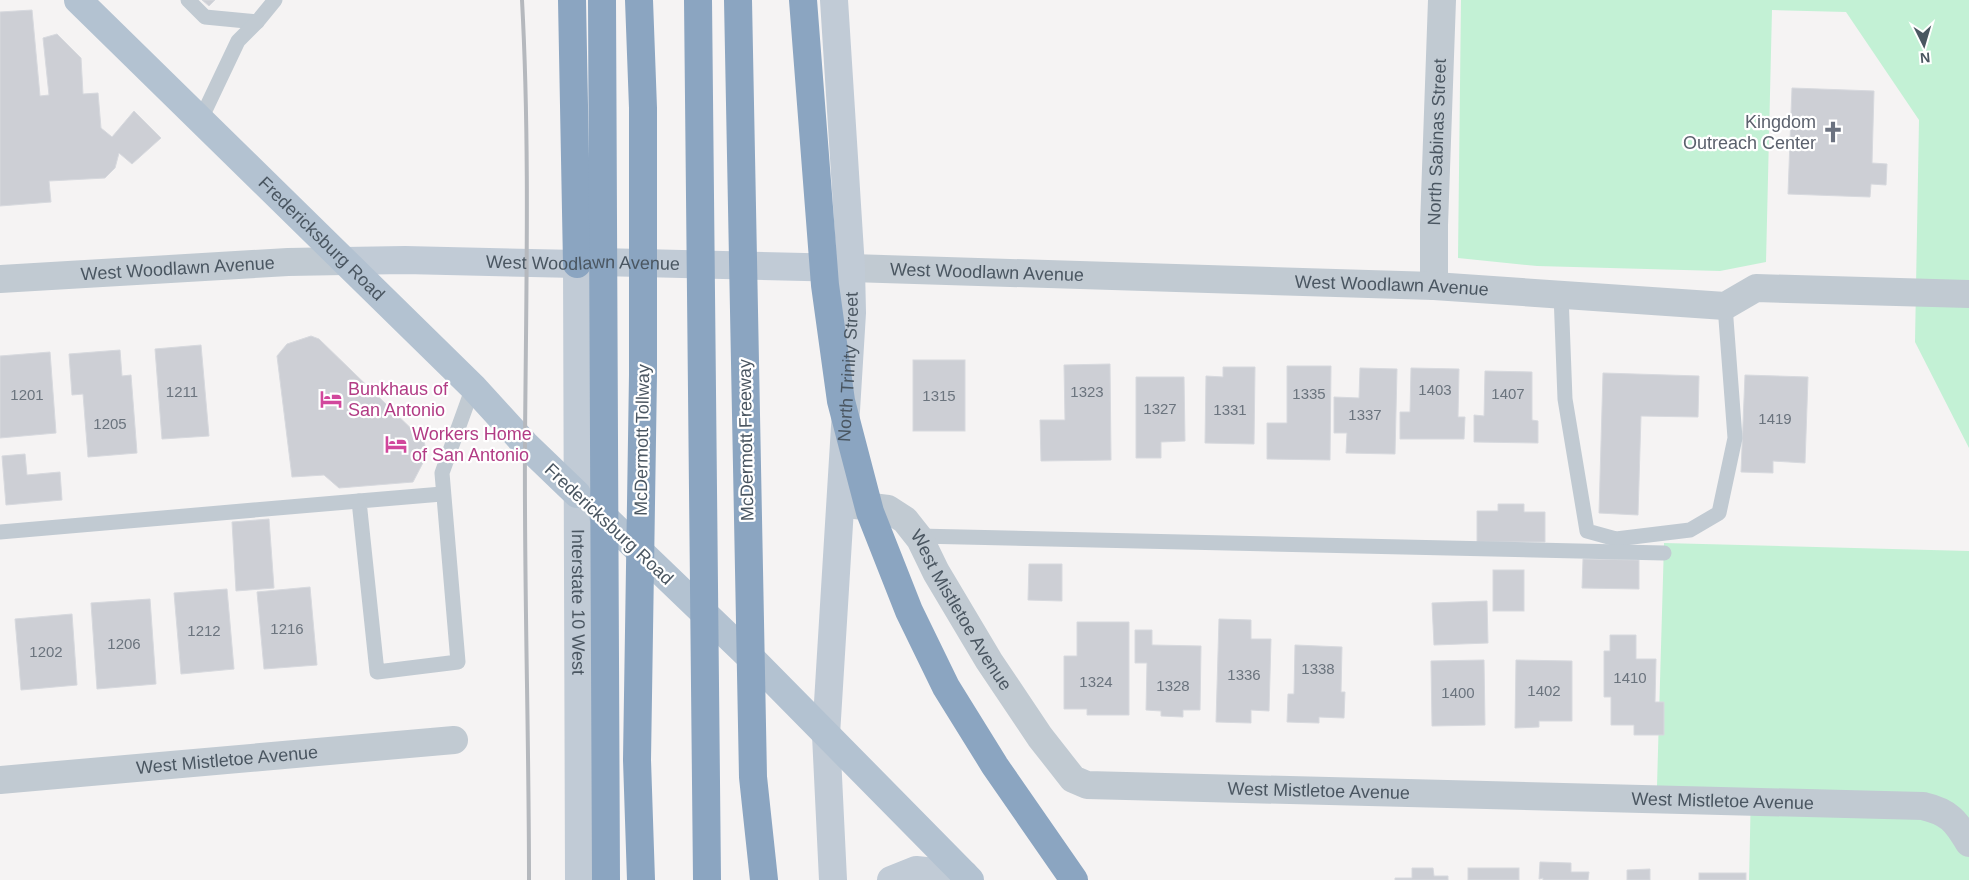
<svg xmlns="http://www.w3.org/2000/svg" width="1969" height="880" font-family="Arial,sans-serif">
<rect width="100%" height="100%" fill="#f5f3f3"/>
<g fill="#c3f1d5">
<polygon points="1461,0 1969,0 1969,448 1915,342 1919,120 1846,12 1772,10 1766,262 1720,271 1537,266 1458,258"/>
<polygon points="1664,543 1969,551 1969,880 1749,880 1751,790 1657,786"/>
</g>
<g fill="#cdcfd5" stroke="#d7d9de">
<polygon points="202,0 215,0 209,6"/>
<polygon points="32,10 40,96 49,95 43,38 57,34 81,58 83,94 98,93 101,128 112,137 134,111 161,138 132,164 119,153 115,168 105,178 49,181 51,202 0,206 0,12"/>
<polygon points="1792,88 1874,91 1872,163 1887,164 1886,185 1871,184 1870,197 1788,194"/>
<polygon points="311,336 319,339 424,441 427,455 413,482 339,488 324,475 292,477 277,356 287,344"/>
<polygon points="201,345 209,436 162,439 155,349"/>
<polygon points="120,350 122,376 131,375 137,453 88,457 83,394 72,395 69,354"/>
<polygon points="50,352 56,433 0,438 0,356"/>
<rect x="913" y="360" width="52" height="71"/>
<polygon points="1110,364 1111,460 1041,461 1040,420 1065,420 1064,365"/>
<polygon points="1287,366 1331,366 1330,460 1267,459 1267,423 1287,423"/>
<polygon points="1223,367 1255,367 1254,444 1205,443 1206,376 1223,377"/>
<polygon points="1360,368 1397,369 1395,454 1346,453 1347,433 1334,433 1334,397 1359,398"/>
<polygon points="1411,368 1459,369 1458,417 1465,417 1464,439 1400,439 1400,412 1410,412"/>
<polygon points="1485,371 1532,372 1532,420 1538,421 1538,443 1474,442 1474,415 1484,416"/>
<polygon points="1603,373 1699,376 1698,417 1641,416 1638,515 1599,513"/>
<polygon points="1745,375 1808,377 1805,463 1773,461 1773,473 1741,472"/>
<polygon points="1136,377 1184,377 1185,441 1161,442 1161,458 1136,458"/>
<polygon points="25,454 27,475 60,472 62,500 6,505 2,456"/>
<polygon points="1498,504 1524,504 1524,512 1545,512 1545,542 1477,542 1477,511 1498,511"/>
<polygon points="269,519 274,588 236,591 232,522"/>
<polygon points="1583,559 1639,560 1639,589 1582,588"/>
<polygon points="1029,564 1062,564 1062,601 1028,600"/>
<rect x="1493" y="570" width="31" height="41"/>
<polygon points="310,587 317,665 264,669 257,592"/>
<polygon points="227,589 234,669 181,674 174,593"/>
<polygon points="150,599 156,684 97,689 91,603"/>
<polygon points="1487,601 1488,643 1434,645 1432,603"/>
<polygon points="72,614 77,685 21,690 15,619"/>
<polygon points="1219,619 1251,620 1251,639 1271,639 1269,711 1251,710 1251,723 1216,722"/>
<polygon points="1077,622 1129,622 1129,715 1087,715 1087,709 1064,709 1064,656 1077,656"/>
<polygon points="1135,630 1152,630 1152,645 1201,646 1200,710 1183,710 1183,717 1161,716 1161,711 1146,710 1147,663 1135,663"/>
<polygon points="1610,635 1636,635 1636,659 1656,659 1655,702 1664,702 1664,735 1634,735 1634,725 1611,725 1611,697 1604,697 1604,651 1610,651"/>
<polygon points="1295,645 1342,647 1341,692 1345,692 1344,718 1319,717 1319,723 1287,722 1288,694 1294,694"/>
<polygon points="1484,660 1485,725 1432,726 1431,661"/>
<polygon points="1516,660 1572,661 1572,721 1539,721 1539,727 1515,728"/>
<polygon points="1540,862 1571,863 1571,872 1589,872 1588,880 1543,880 1543,878 1539,879"/>
<polygon points="1412,868 1433,868 1434,876 1448,876 1448,880 1395,880 1395,878 1412,878"/>
<rect x="1468" y="868" width="51" height="12"/>
<polygon points="1650,869 1650,880 1627,880 1627,870"/>
<rect x="1699" y="873" width="47" height="7"/>
</g>
<g fill="none" stroke-linecap="round" stroke-linejoin="round">
<g stroke="#c1cad2" stroke-width="15">
<polyline points="188,0 205,17 257,22"/>
<polyline points="200,121 238,41 257,22 275,0"/>
<polyline points="1561,294 1565,399 1587,531 1616,539 1690,530 1719,513 1735,438 1725,306"/>
<polyline points="442,494 359,501 377,672 458,662 442,473 473,387"/>
<polyline points="0,532 359,501"/>
<polyline points="918,536 1664,553"/>
</g>
<g stroke="#c1cad2" stroke-width="28">
<path id="s1" d="M1434 286V225L1442 0"/>
<path id="s2" d="M847 504 888 509 905 520 920 539 936 572 989 661 1040 737 1073 779 1087 785 1923 806C1949 812 1956 821 1969 843"/>
<path id="s3" d="M0 780 454 740"/>
</g>
<g stroke="#c1cad2" stroke-width="28">
<path id="s4" d="M851 268 1434 286 1725 306 1756 288 1969 294"/>
<path id="s5" d="M0 279 288 262 344 261"/>
</g>
<g stroke="#c1cbd6" stroke-width="28">
<path id="s6" d="M344 261 405 260 577 264 600 262 847 268"/>
<path id="s7" d="M577 264 579 880"/>
<path id="s8" d="M833 880 826 735 852 313 851 268 834 0"/>
<polyline points="891,880 916,870 965,875"/>
</g>
<g stroke="#b3c2d1" stroke-width="28">
<path id="s9" d="M78 0 473 387 525 444 577 494"/>
<polyline points="603,516 754,661 970,880"/>
</g>
<g stroke="#8ba5c1" stroke-width="28">
<polyline points="572,0 577,264"/>
<polyline points="602,0 606,880"/>
<polyline points="639,0 643,108 643,375 637,760 641,880"/>
<polyline points="698,0 707,880"/>
<polyline points="738,0 753,777 764,880"/>
<polyline points="803,0 825,285 841,401 870,512 909,611 946,687 995,766 1074,880"/>
</g>
<path stroke="#b5b8bd" stroke-width="4" d="M522 0C530 147 526 295 525 442 524 588 529 734 529 880"/>
</g>
<defs>
<g id="church-bare" transform="scale(1.725)"><path d="M-1.2-6h2.4v3.5h3.3v2.4h-3.3V6h-2.4V-.1h-3.3v-2.4h3.3Z" fill="#6b7280" stroke="#fff" stroke-width="2.5" paint-order="stroke"/></g>
<g id="hotel-bare" transform="scale(1.725)"><path d="M-6-4.5h1.5V1H6V5H4.5V3h-9V5H-6ZM-4 0a1.8 1.8 0 1 1 3.6 0ZM.5 0V-2.5h3Q6-2.5 6 0Z" fill="#d1479c" stroke="#fff" stroke-width="2.5" paint-order="stroke"/></g>
</defs>
<g fill-rule="evenodd">
<use href="#church-bare" x="1833" y="132"/>
<use href="#hotel-bare" x="331" y="399"/>
<use href="#hotel-bare" x="396" y="444"/>
</g>
<g text-anchor="middle" stroke-width="4.5" stroke-linejoin="round" paint-order="stroke">
<g font-size="15" fill="#6b747e">
<text x="1435" y="395">1403</text>
<text x="182" y="397">1211</text>
<text x="1087" y="397">1323</text>
<text x="1309" y="399">1335</text>
<text x="1508" y="399">1407</text>
<text x="27" y="400">1201</text>
<text x="939" y="401">1315</text>
<text x="1160" y="414">1327</text>
<text x="1230" y="415">1331</text>
<text x="1365" y="420">1337</text>
<text x="1775" y="424">1419</text>
<text x="110" y="429">1205</text>
<text x="287" y="634">1216</text>
<text x="204" y="636">1212</text>
<text x="124" y="649">1206</text>
<text x="46" y="657">1202</text>
<text x="1318" y="674">1338</text>
<text x="1244" y="680">1336</text>
<text x="1630" y="683">1410</text>
<text x="1096" y="687">1324</text>
<text x="1173" y="691">1328</text>
<text x="1544" y="696">1402</text>
<text x="1458" y="698">1400</text>
</g>
<g font-size="18" fill="#5b616d" stroke="#fff" text-anchor="end">
<text x="1816" y="128">Kingdom<tspan x="1816" dy="21">Outreach Center</tspan></text>
</g>
<g font-size="18" fill="#4a5661" stroke="#fff">
<text dy="6" stroke="none"><textPath href="#s1" startOffset="144">North Sabinas Street</textPath></text>
<text dy="6" stroke="none"><textPath href="#s9" startOffset="341">Fredericksburg Road</textPath></text>
<text dy="6" stroke="none"><textPath href="#s6" startOffset="239">West Woodlawn Avenue</textPath></text>
<text dy="6" stroke="none"><textPath href="#s5" startOffset="178">West Woodlawn Avenue</textPath></text>
<text dy="6" stroke="none"><textPath href="#s4" startOffset="136">West Woodlawn Avenue</textPath></text>
<text dy="6" stroke="none"><textPath href="#s4" startOffset="541">West Woodlawn Avenue</textPath></text>
<text dy="6" stroke="none"><textPath href="#s8" startOffset="514">North Trinity Street</textPath></text>
<text transform="translate(642 440) rotate(-89)" y="6">McDermott Tollway</text>
<text transform="translate(746 440) rotate(-91)" y="6">McDermott Freeway</text>
<text transform="translate(609 524) rotate(43)" y="6">Fredericksburg Road</text>
<text dy="6" stroke="none"><textPath href="#s7" startOffset="338">Interstate 10 West</textPath></text>
<text dy="6" stroke="none"><textPath href="#s2" startOffset="168">West Mistletoe Avenue</textPath></text>
<text dy="6" stroke="none"><textPath href="#s3" startOffset="228">West Mistletoe Avenue</textPath></text>
<text dy="6" stroke="none"><textPath href="#s2" startOffset="618">West Mistletoe Avenue</textPath></text>
<text dy="6" stroke="none"><textPath href="#s2" startOffset="1022">West Mistletoe Avenue</textPath></text>
</g>
<g font-size="18" fill="#b23c85" stroke="#fff" text-anchor="start">
<text x="348" y="395">Bunkhaus of<tspan x="348" dy="21">San Antonio</tspan></text>
<text x="412" y="440">Workers Home<tspan x="412" dy="21">of San Antonio</tspan></text>
</g>
</g>
<g transform="translate(1924 45) rotate(175)" stroke="#ffffff" stroke-width="4" paint-order="stroke">
<path d="M0-4L9 19L0 12L-9 19Z" fill="#4a5661"/>
<text y="-8" font-size="14" font-weight="bold" text-anchor="middle" fill="#4a5661">N</text>
</g>
</svg>
